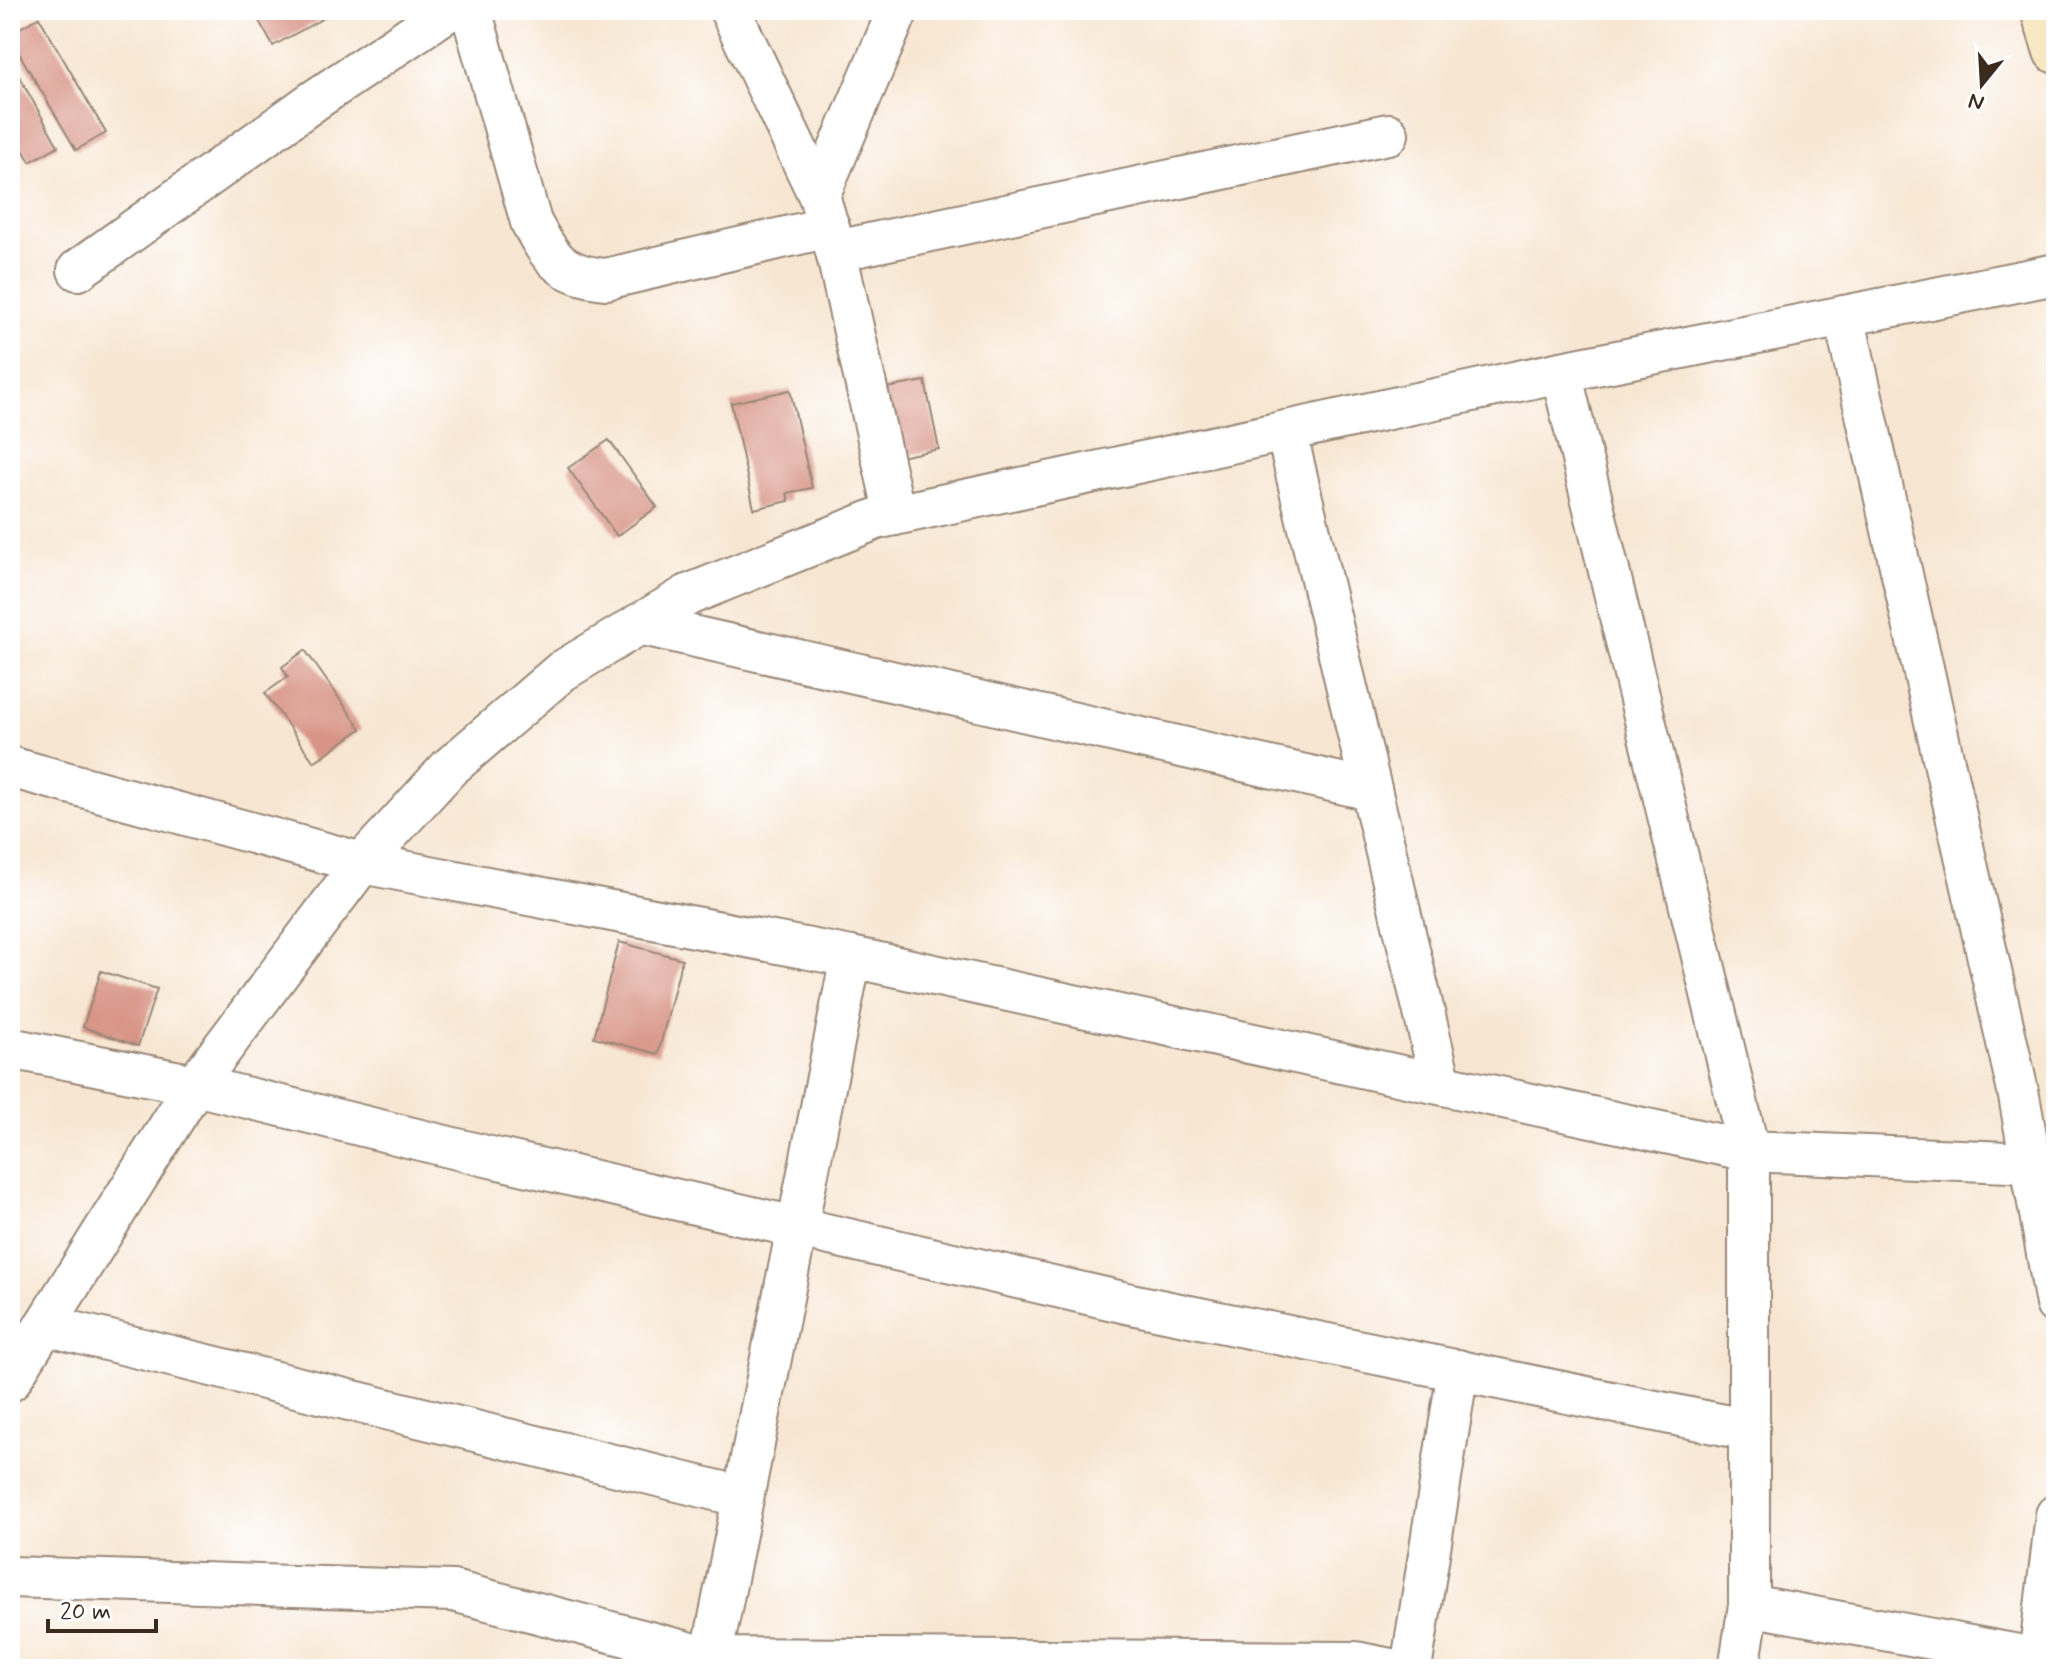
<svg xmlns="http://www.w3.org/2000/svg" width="2066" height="1679" font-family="Mynerve,sans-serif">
<rect width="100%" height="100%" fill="#fff"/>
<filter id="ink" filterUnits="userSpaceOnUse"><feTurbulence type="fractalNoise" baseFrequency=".0125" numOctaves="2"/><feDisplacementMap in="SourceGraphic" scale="16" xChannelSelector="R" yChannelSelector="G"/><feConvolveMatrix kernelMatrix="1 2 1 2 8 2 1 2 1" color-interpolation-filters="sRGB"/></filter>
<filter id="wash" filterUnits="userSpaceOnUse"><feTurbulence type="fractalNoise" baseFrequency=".006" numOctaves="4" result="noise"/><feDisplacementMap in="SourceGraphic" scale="32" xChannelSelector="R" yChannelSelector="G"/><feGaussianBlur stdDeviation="1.8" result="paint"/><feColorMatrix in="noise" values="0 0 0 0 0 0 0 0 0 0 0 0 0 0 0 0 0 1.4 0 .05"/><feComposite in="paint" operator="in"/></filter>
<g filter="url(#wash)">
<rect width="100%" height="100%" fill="#f7e6d2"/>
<g id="blocks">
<g fill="#d89486">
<polygon points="253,10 338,10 273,46"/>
<polygon points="39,17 106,133 76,150 10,38 10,34"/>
<polygon points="10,60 58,146 30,162 10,127"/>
<polygon points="925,381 939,449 895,458 881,389"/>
<polygon points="790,390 812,488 787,493 789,501 754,509 731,403"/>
<polygon points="609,440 657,507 617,536 568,468"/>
<polygon points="305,650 361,729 314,762 265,693 288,677 282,667"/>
<polygon points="619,942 682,959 658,1054 594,1037"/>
<polygon points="101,971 157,989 138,1046 83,1027"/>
</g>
</g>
</g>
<g filter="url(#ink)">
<use href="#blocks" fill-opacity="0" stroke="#998878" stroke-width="2"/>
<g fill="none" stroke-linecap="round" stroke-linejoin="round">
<g stroke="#998878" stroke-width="44">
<g id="street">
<path d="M471 10 531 222C551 260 562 275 606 279L829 227"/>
<polyline points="730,10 819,196 836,251 895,515"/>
<polyline points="819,196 898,10"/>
<polyline points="836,251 1388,134"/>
<polyline points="78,270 315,100 449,10"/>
<polyline points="1844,316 2019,1096 2056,1304"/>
<polyline points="1561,372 1749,1151 1749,1605 1739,1669"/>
<polyline points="1286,431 1441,1084"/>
<polyline points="639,624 1371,790"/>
<polyline points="10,767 362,863 851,957 1749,1151 2056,1164"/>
<polyline points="10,1048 195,1085 486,1156 1131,1304 1749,1430"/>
<polyline points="45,1325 743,1497"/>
<polyline points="10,1381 195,1085 362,863 449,768 562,671 688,595 876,519 1561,372 2056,274"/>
<polyline points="10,1577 453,1591 711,1658 1356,1662 1391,1669"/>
<polyline points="1749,1605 2056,1662"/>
<polyline points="2039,1658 2056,1515"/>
<polyline points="709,1669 851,957"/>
<polyline points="1411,1669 1458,1370"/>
</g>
</g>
<g stroke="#998878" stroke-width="48">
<polyline id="secondary" points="2043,10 2056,51"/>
</g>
<use href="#street" stroke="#fff" stroke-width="40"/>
<use href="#secondary" stroke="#f8e8c3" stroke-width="44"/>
</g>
</g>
<rect width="2066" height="1679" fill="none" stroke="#fff" stroke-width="40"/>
<g transform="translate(1982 84) rotate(198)" stroke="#ffffff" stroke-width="6" paint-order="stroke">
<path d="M0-6L14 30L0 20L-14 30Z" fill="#3b2a1e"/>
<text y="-12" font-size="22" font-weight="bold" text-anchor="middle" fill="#3b2a1e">N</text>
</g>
<path d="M48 1619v12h108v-12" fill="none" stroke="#3b2a1e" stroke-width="4"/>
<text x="60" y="1619" font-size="24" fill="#3b2a1e" stroke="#ffffff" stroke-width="6" paint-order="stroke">20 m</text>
</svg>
